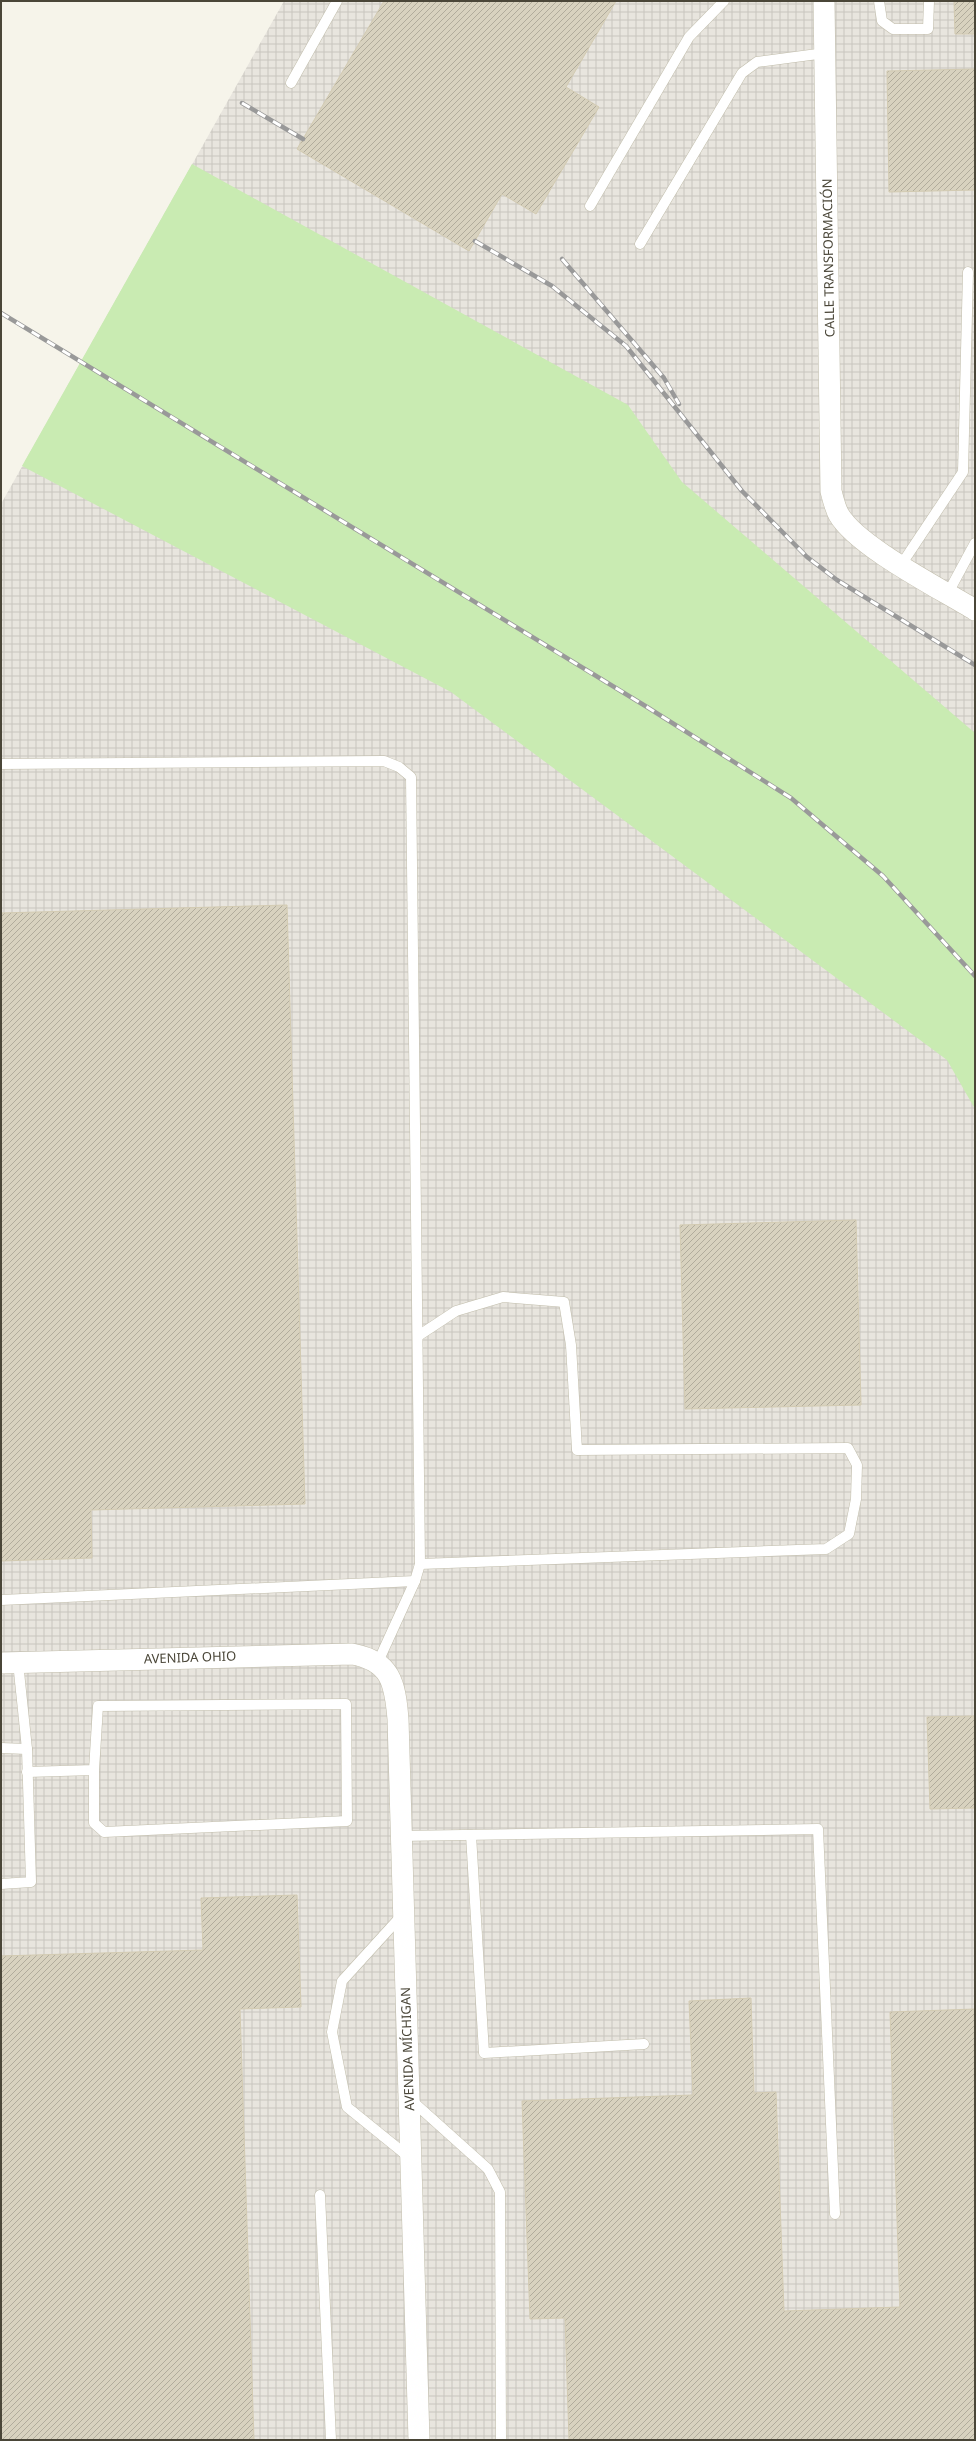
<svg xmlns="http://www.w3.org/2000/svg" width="976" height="2441" font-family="'Noto Sans',sans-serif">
<defs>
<pattern id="industrial-grid" width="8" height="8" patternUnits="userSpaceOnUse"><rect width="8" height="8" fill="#e8e5de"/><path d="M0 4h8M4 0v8" fill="none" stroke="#c8c6bf"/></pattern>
<pattern id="building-hatch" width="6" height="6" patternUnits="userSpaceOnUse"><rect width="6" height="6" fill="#d8d2bf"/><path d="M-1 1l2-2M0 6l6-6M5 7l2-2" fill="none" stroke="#b1ac9c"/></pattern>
</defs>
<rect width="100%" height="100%" fill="#f6f4ea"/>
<polygon fill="url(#industrial-grid)" points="284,1 975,1 975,2440 1,2440 1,504"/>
<polygon fill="#c9ebb2" points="192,164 628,405 682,482 975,733 975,1109 947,1060 451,692 22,466"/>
<g fill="url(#building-hatch)" stroke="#d3cbb2">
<polygon points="384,1 616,1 566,87 599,107 536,214 502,194 469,251 297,149"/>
<polygon points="954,1 975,1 975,34 955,34"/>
<polygon points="975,69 975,190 889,192 887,71"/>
<polygon points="287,905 305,1504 91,1510 92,1558 1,1561 1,913"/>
<polygon points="856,1220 861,1405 685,1409 680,1225"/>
<polygon points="975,1716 975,1808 930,1809 927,1717"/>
<polygon points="297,1895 301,2007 240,2009 254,2440 1,2440 1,1956 203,1950 201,1898"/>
<polygon points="751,1998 754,2093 776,2092 784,2311 900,2307 890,2012 975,2009 975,2440 569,2440 565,2318 530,2319 522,2101 693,2095 689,2001"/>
</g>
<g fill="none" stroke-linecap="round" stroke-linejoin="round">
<g stroke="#c2beac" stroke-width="11">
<g id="service">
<polyline points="879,1 882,21 893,29 928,29 929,1"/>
<polyline points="291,83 337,1"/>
<polyline points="590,206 689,37 724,1"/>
<polyline points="640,244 742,73 757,62 825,53"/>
<polyline points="901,565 963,472 968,272"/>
<polyline points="948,593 975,543"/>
<polyline points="1,764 384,761 399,767 411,777 420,1564 415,1581 378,1662"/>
<polyline points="418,1336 456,1311 503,1297 564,1302 571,1345 577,1450 848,1448 857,1465 856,1499 849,1534 826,1549 420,1564"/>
<polyline points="1,1600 415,1581"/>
<polyline points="1,1748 27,1749"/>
<polyline points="27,1772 94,1770 94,1823 104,1832 347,1821 346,1704 98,1706 94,1770"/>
<polyline points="471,1835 484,2053 644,2044"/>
<polyline points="400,1836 818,1829 835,2214"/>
<polyline points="1,1884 31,1882 27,1749 18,1662"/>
<polyline points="403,1914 342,1981 332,2032 347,2107 410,2158"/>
<polyline points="410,2099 488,2169 500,2192 501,2440"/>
<polyline points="320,2195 331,2440"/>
</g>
</g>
<g stroke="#c2beac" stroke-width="22">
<g id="minor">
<path d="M824 1 831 491C833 499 835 508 839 515 858 547 941 589 975 610"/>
<path d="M1 1663 352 1654C391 1661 395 1683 398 1719L419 2440"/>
</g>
</g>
<use href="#service" stroke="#fff" stroke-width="10"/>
<use href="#minor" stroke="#fff" stroke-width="21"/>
<g stroke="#999" stroke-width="4.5">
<g id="rail">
<polyline points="242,103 303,139"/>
<polyline points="475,241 552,286 626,346 742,491 807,557 837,580 975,665"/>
<polyline points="562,259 664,378 679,404"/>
<polyline points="1,313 647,707 791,798 883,876 975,976"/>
</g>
</g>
<use href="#rail" stroke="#fff" stroke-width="3" stroke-dasharray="9" stroke-linecap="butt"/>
</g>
<g text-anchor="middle" stroke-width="3.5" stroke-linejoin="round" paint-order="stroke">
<g font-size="13" fill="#4a4638" stroke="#fff">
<text transform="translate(828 258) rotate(-91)" y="5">CALLE TRANSFORMACIÓN</text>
<text transform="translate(190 1657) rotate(-2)" y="5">AVENIDA OHIO</text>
<text transform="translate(407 2049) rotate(-92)" y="5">AVENIDA MÍCHIGAN</text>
</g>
</g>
<rect width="976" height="2441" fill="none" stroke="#4a4638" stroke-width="4"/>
</svg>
